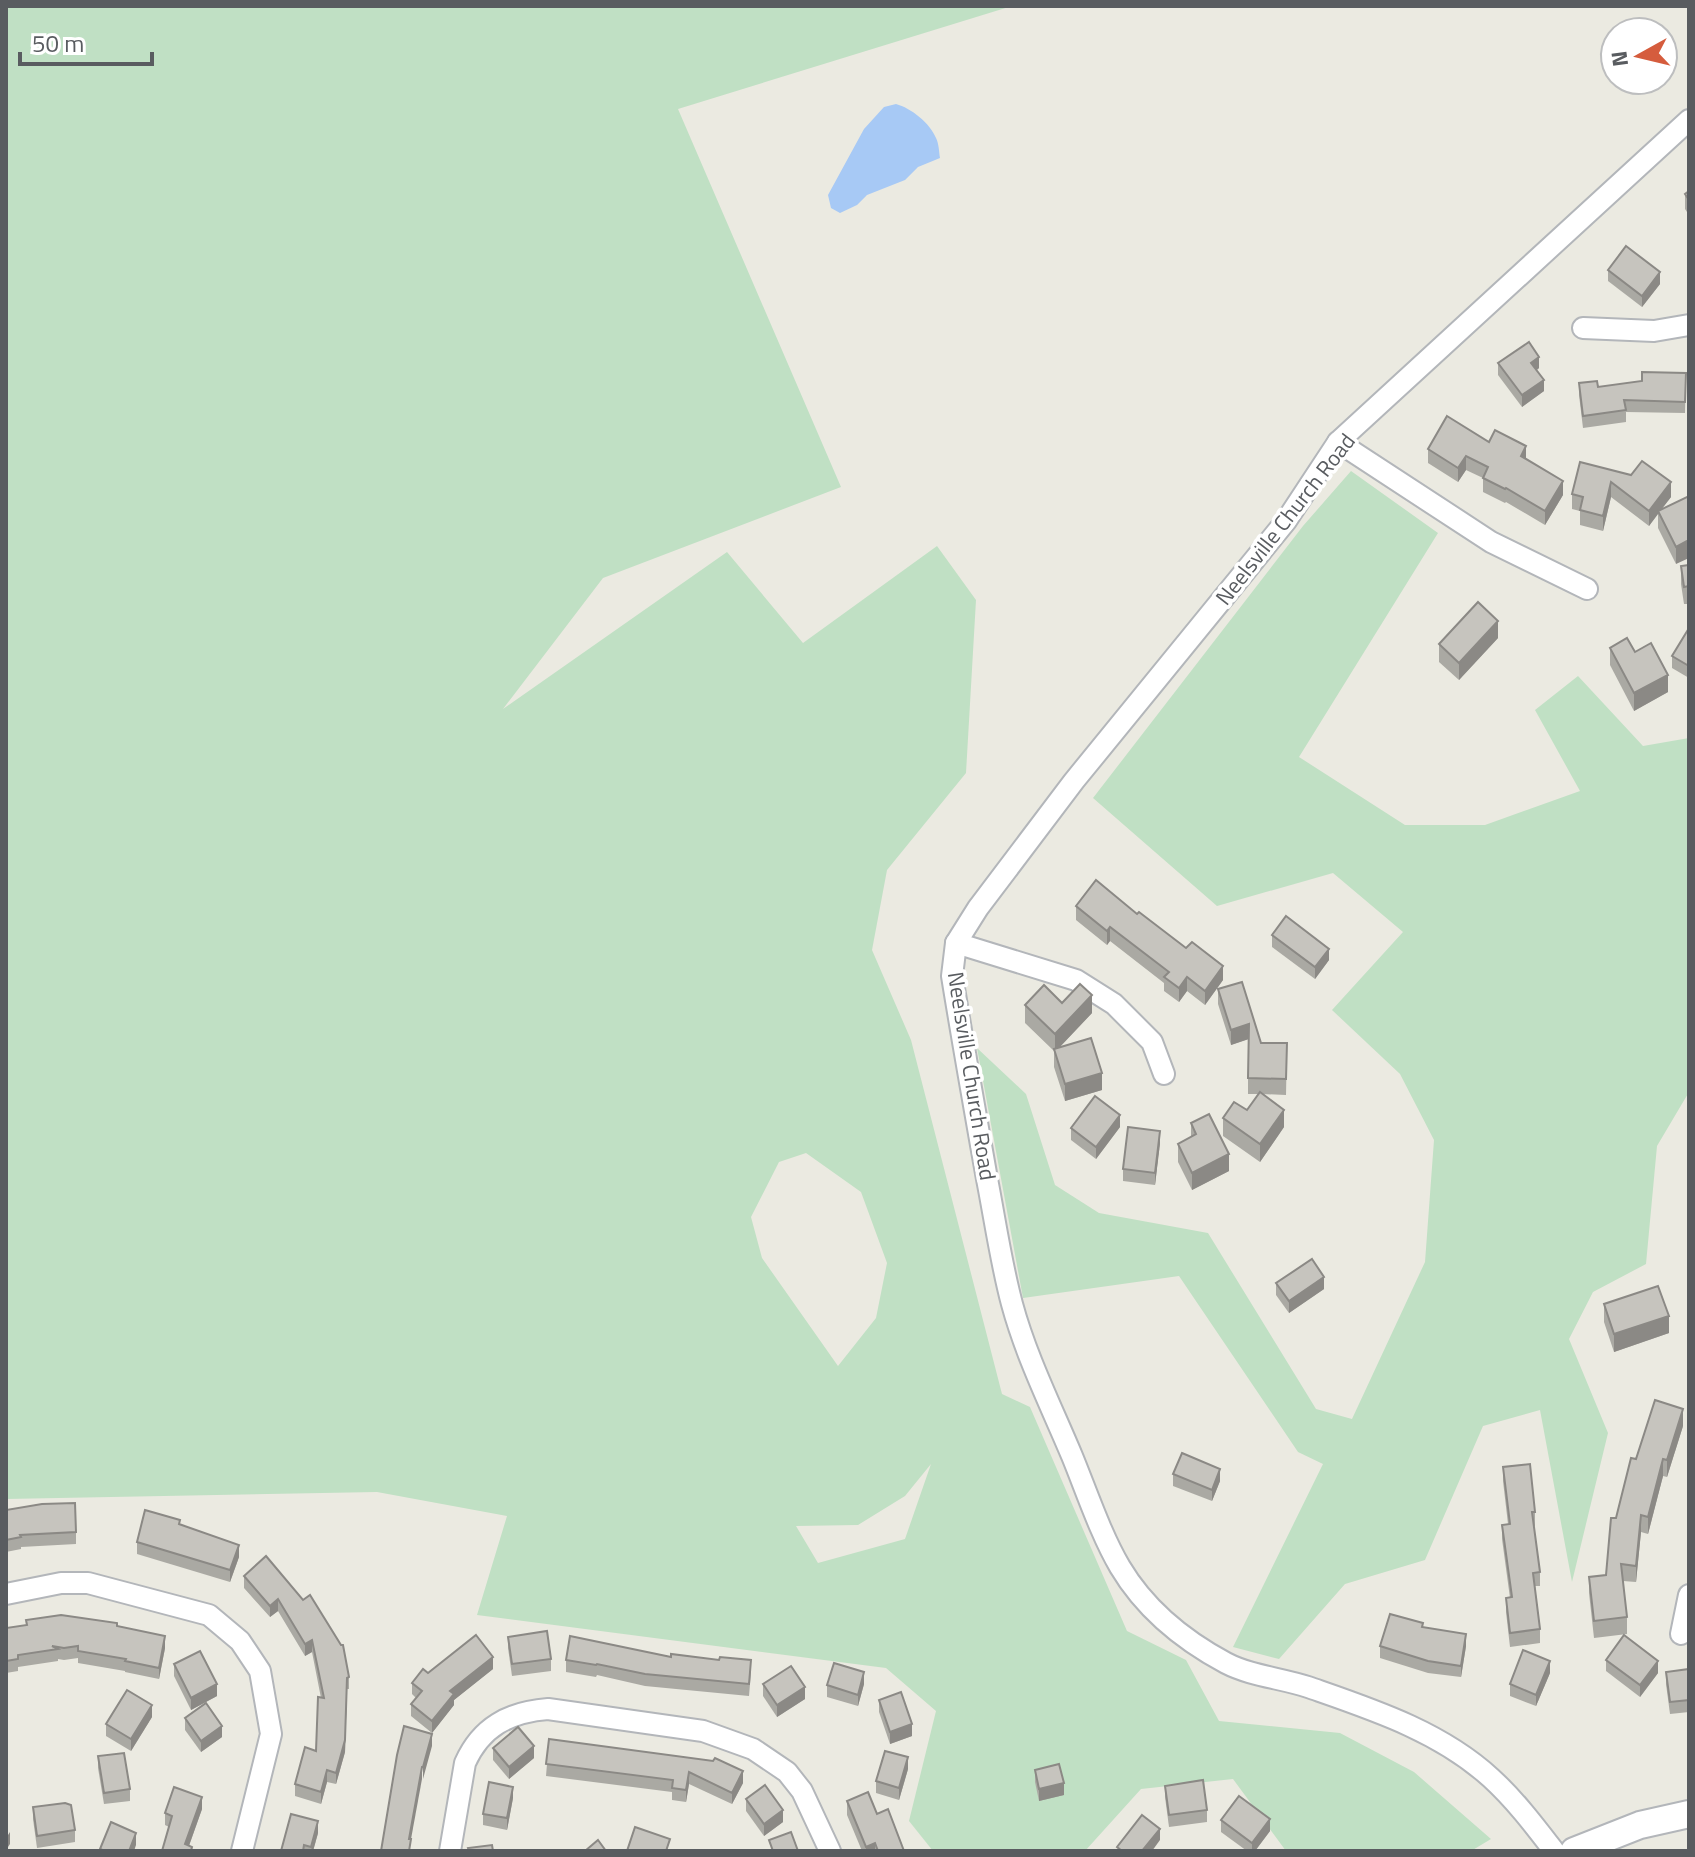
<svg xmlns="http://www.w3.org/2000/svg" width="1695" height="1857" font-family="'Titillium Web',sans-serif">
<rect width="100%" height="100%" fill="#ebeae1"/>
<g fill="#c0e0c4" fill-rule="evenodd">
<path d="M6 6H1012L678 109 841 487 603 578 503 709 727 552 803 643 937 546 976 600 966 773 887 870 872 950 911 1040 1002 1394 1030 1407 1127 1631 1186 1660 1219 1721 1340 1733 1414 1772 1491 1839 1471 1851H1286L1233 1779 1141 1789 1085 1851H933L909 1821 936 1711 886 1668 477 1615 507 1516 377 1492 6 1499ZM806 1153 861 1192 887 1263 876 1318 838 1366 762 1258 751 1217 779 1162ZM931 1464 905 1539 818 1563 796 1526 858 1525 905 1496Z"/>
<polygon points="1351,471 1438,533 1299,757 1405,825 1485,825 1580,791 1535,710 1578,676 1643,746 1689,738 1689,1092 1657,1146 1646,1264 1593,1292 1569,1339 1608,1433 1572,1582 1540,1410 1483,1426 1425,1560 1345,1584 1279,1659 1233,1647 1323,1464 1298,1452 1179,1276 1023,1298 977,1048 1026,1094 1055,1185 1099,1213 1208,1233 1316,1409 1352,1419 1425,1262 1434,1140 1400,1074 1332,1010 1403,932 1333,873 1217,906 1093,798 1303,526"/>
</g>
<path fill="#a7c9f5" d="M896 104C911 108 930 123 936 138 939 144 939 152 940 158L918 167 905 180 867 195 857 205 840 213 831 208 828 195 864 129 884 107Z"/>
<g fill="none" stroke-linecap="round" stroke-linejoin="round">
<g stroke="#b3b6ba" stroke-width="24">
<g id="minor">
<polyline points="1583,328 1654,331 1689,325"/>
<polyline points="1338,442 1491,542 1587,589"/>
<polyline points="956,943 1076,980 1114,1004 1152,1042 1164,1074"/>
<polyline points="6,1594 61,1583 88,1583 209,1615 240,1641 260,1671 271,1734 242,1851"/>
<polyline points="1681,1634 1689,1595"/>
<path d="M450 1851 465 1763C481 1727 509 1712 548 1709L703 1731 753 1749 787 1772 802 1791 830 1851"/>
<path d="M1554 1851C1534 1825 1515 1800 1491 1778 1440 1731 1371 1709 1308 1687 1281 1678 1251 1676 1226 1663 1183 1640 1145 1609 1120 1567 1101 1535 1086 1490 1072 1456 1051 1406 1026 1356 1012 1304 1001 1263 995 1220 987 1179 975 1111 963 1044 952 976L956 943 978 908 1074 781 1286 521 1338 442 1689 120"/>
</g>
</g>
<g stroke="#b3b6ba" stroke-width="30">
<polyline id="tertiary" points="1574,1851 1640,1825 1689,1814"/>
</g>
<use href="#minor" stroke="#fff" stroke-width="20"/>
<use href="#tertiary" stroke="#fff" stroke-width="26"/>
</g>
<g fill="#aaa9a3">
<polygon points="1689,191 1689,215 1685,209 1685,194"/>
<polygon points="1608,270 1660,284 1642,307 1608,281"/>
<polygon points="1498,363 1539,368 1537,370 1544,391 1522,407 1498,375"/>
<polygon points="1686,373 1685,413 1626,412 1626,422 1583,428 1579,395 1579,383 1598,387 1642,381"/>
<polygon points="1489,442 1526,459 1563,495 1545,525 1506,502 1505,503 1483,492 1483,478 1466,470 1458,482 1428,463 1428,449"/>
<polygon points="1580,462 1671,497 1661,509 1689,496 1676,564 1658,528 1658,513 1649,526 1611,497 1603,531 1580,525 1580,511 1572,509 1572,494"/>
<polygon points="1689,565 1689,604 1684,604 1681,584 1681,566"/>
<polygon points="1689,628 1689,678 1672,668 1672,656"/>
<polygon points="1498,638 1459,680 1439,662 1439,644"/>
<polygon points="1610,648 1635,652 1668,692 1634,711 1610,665"/>
<polygon points="1076,906 1137,914 1223,980 1205,1005 1187,991 1179,1002 1164,991 1164,983 1110,941 1107,945 1076,920"/>
<polygon points="1272,935 1329,960 1315,979 1272,947"/>
<polygon points="1218,989 1261,1043 1287,1043 1286,1095 1262,1094 1284,1127 1260,1162 1223,1136 1223,1118 1247,1110 1259,1094 1248,1094 1248,1039 1231,1045 1218,1004"/>
<polygon points="1062,1003 1092,1013 1059,1048 1102,1090 1065,1101 1054,1067 1054,1051 1025,1023 1025,1005"/>
<polygon points="1191,1123 1229,1171 1192,1190 1178,1162 1178,1144 1191,1137"/>
<polygon points="1120,1127 1096,1159 1071,1140 1071,1128"/>
<polygon points="1160,1143 1155,1185 1123,1181 1123,1169"/>
<polygon points="1276,1283 1324,1289 1289,1313 1276,1295"/>
<polygon points="1604,1304 1669,1333 1614,1352 1604,1322"/>
<polygon points="1683,1426 1667,1477 1663,1476 1648,1534 1641,1532 1636,1582 1623,1581 1627,1617 1627,1634 1594,1638 1589,1593 1589,1577 1606,1575 1616,1518 1636,1459"/>
<polygon points="1503,1467 1535,1512 1535,1526 1534,1526 1540,1572 1540,1586 1535,1586 1540,1629 1540,1643 1510,1647 1506,1612 1506,1598 1510,1598 1502,1539 1502,1525 1508,1524 1503,1481"/>
<polygon points="1173,1474 1220,1481 1212,1501 1173,1486"/>
<polygon points="6,1510 76,1532 76,1544 21,1547 21,1549 6,1552"/>
<polygon points="137,1542 239,1557 230,1582 137,1554"/>
<polygon points="266,1556 349,1677 349,1689 347,1689 345,1752 336,1784 327,1782 321,1804 295,1796 295,1784 316,1751 321,1698 312,1652 305,1656 278,1611 270,1617 244,1588 244,1576"/>
<polygon points="26,1620 117,1627 165,1648 159,1679 125,1672 125,1671 78,1663 78,1658 64,1660 58,1659 58,1661 18,1667 18,1671 6,1673 6,1628 26,1625"/>
<polygon points="1423,1628 1466,1646 1461,1677 1428,1673 1380,1658 1380,1646"/>
<polygon points="508,1637 551,1659 551,1671 512,1676 508,1648"/>
<polygon points="671,1657 751,1672 749,1696 645,1686 597,1675 596,1677 566,1672 566,1660"/>
<polygon points="1606,1660 1658,1673 1640,1697 1606,1671"/>
<polygon points="174,1664 217,1696 191,1710 174,1676"/>
<polygon points="493,1669 454,1700 454,1705 432,1733 411,1716 411,1704 416,1698 412,1694 412,1683 428,1673"/>
<polygon points="1689,1669 1689,1712 1670,1714 1666,1684 1666,1672"/>
<polygon points="1550,1673 1536,1706 1510,1696 1510,1684"/>
<polygon points="763,1684 805,1699 777,1717 763,1696"/>
<polygon points="864,1684 858,1706 827,1697 827,1685"/>
<polygon points="879,1700 912,1736 890,1744 879,1712"/>
<polygon points="152,1717 131,1751 106,1736 106,1724"/>
<polygon points="185,1718 222,1737 201,1752 185,1730"/>
<polygon points="549,1739 743,1783 732,1804 689,1784 686,1802 672,1800 672,1792 546,1776"/>
<polygon points="493,1748 534,1758 509,1779 493,1760"/>
<polygon points="98,1756 130,1789 130,1801 104,1804 98,1768"/>
<polygon points="908,1769 899,1800 876,1793 876,1781"/>
<polygon points="1035,1770 1064,1795 1039,1801 1035,1782"/>
<polygon points="1165,1786 1207,1810 1207,1822 1169,1827 1165,1797"/>
<polygon points="513,1798 507,1830 483,1825 483,1814"/>
<polygon points="746,1799 783,1822 764,1836 746,1811"/>
<polygon points="847,1801 877,1814 904,1851 862,1851 847,1815"/>
<polygon points="33,1807 75,1830 75,1842 37,1848 33,1819"/>
<polygon points="202,1809 189,1846 192,1851 169,1827 165,1825 165,1813"/>
<polygon points="1221,1820 1270,1831 1255,1851 1247,1851 1221,1832"/>
<polygon points="318,1833 313,1851 281,1851"/>
</g>
<g fill="#8b8985">
<polygon points="1660,272 1660,284 1642,307 1642,296"/>
<polygon points="1539,357 1539,368 1531,374 1531,363"/>
<polygon points="1544,380 1544,391 1522,407 1522,395"/>
<polygon points="1526,446 1526,460 1521,456"/>
<polygon points="1466,456 1466,470 1458,482 1458,468"/>
<polygon points="1563,481 1563,495 1545,525 1545,511"/>
<polygon points="1611,482 1611,497 1603,531 1603,516"/>
<polygon points="1671,482 1671,497 1649,526 1649,511"/>
<polygon points="1689,540 1689,558 1676,564 1676,547"/>
<polygon points="1498,621 1498,638 1459,680 1459,663"/>
<polygon points="1668,675 1668,692 1634,711 1634,693"/>
<polygon points="1110,927 1110,941 1107,945 1107,931"/>
<polygon points="1329,949 1329,960 1315,979 1315,967"/>
<polygon points="1223,966 1223,980 1205,1005 1205,991"/>
<polygon points="1187,977 1187,991 1179,1002 1179,988"/>
<polygon points="1092,995 1092,1013 1055,1052 1055,1034"/>
<polygon points="1249,1024 1249,1039 1231,1045 1231,1030"/>
<polygon points="1102,1073 1102,1090 1065,1101 1065,1084"/>
<polygon points="1284,1110 1284,1127 1260,1162 1260,1144"/>
<polygon points="1120,1115 1120,1127 1096,1159 1096,1147"/>
<polygon points="1160,1131 1160,1143 1155,1185 1155,1173"/>
<polygon points="1229,1154 1229,1171 1192,1190 1192,1173"/>
<polygon points="1324,1277 1324,1289 1289,1313 1289,1301"/>
<polygon points="1669,1316 1669,1333 1614,1352 1614,1334"/>
<polygon points="1683,1409 1683,1426 1667,1477 1667,1460"/>
<polygon points="1663,1459 1663,1476 1648,1534 1648,1517"/>
<polygon points="1220,1469 1220,1481 1212,1501 1212,1490"/>
<polygon points="1641,1515 1641,1532 1636,1582 1636,1566"/>
<polygon points="239,1545 239,1557 230,1582 230,1570"/>
<polygon points="278,1599 278,1611 270,1617 270,1606"/>
<polygon points="1466,1634 1466,1646 1461,1677 1461,1666"/>
<polygon points="165,1636 165,1648 159,1679 159,1668"/>
<polygon points="312,1640 312,1652 305,1656 305,1644"/>
<polygon points="493,1657 493,1669 454,1700 454,1705 432,1733 432,1721 450,1691"/>
<polygon points="1550,1661 1550,1673 1536,1706 1536,1695"/>
<polygon points="1658,1661 1658,1673 1640,1697 1640,1685"/>
<polygon points="864,1672 864,1684 858,1706 858,1695"/>
<polygon points="217,1684 217,1696 191,1710 191,1698"/>
<polygon points="805,1687 805,1699 777,1717 777,1705"/>
<polygon points="347,1689 345,1752 336,1784 336,1773"/>
<polygon points="152,1705 152,1717 131,1751 131,1739"/>
<polygon points="912,1724 912,1736 890,1744 890,1732"/>
<polygon points="222,1726 222,1737 201,1752 201,1741"/>
<polygon points="432,1734 432,1746 423,1779 423,1767"/>
<polygon points="534,1746 534,1758 509,1779 509,1767"/>
<polygon points="908,1757 908,1769 899,1800 899,1788"/>
<polygon points="422,1767 422,1779 409,1850 409,1839"/>
<polygon points="327,1770 327,1782 321,1804 321,1792"/>
<polygon points="743,1771 743,1783 732,1804 732,1793"/>
<polygon points="689,1772 689,1784 686,1802 686,1790"/>
<polygon points="1064,1783 1064,1795 1039,1801 1039,1789"/>
<polygon points="513,1787 513,1798 507,1830 507,1818"/>
<polygon points="202,1797 202,1809 187,1851 185,1844"/>
<polygon points="783,1810 783,1822 764,1836 764,1824"/>
<polygon points="1270,1819 1270,1831 1255,1851 1252,1851 1252,1843"/>
<polygon points="318,1821 318,1833 313,1851 311,1851"/>
<polygon points="1160,1829 1160,1840 1152,1851 1142,1851"/>
<polygon points="10,1832 10,1844 6,1850 6,1838"/>
<polygon points="136,1833 136,1845 134,1851 129,1851"/>
<polygon points="875,1843 875,1851 866,1851 866,1847"/>
</g>
<g fill="#c6c4be" stroke="#8b8985" stroke-width="2">
<polygon points="1689,191 1689,200 1685,194"/>
<polygon points="1626,246 1660,272 1642,296 1608,270"/>
<polygon points="1529,342 1539,357 1531,363 1544,380 1522,395 1498,363"/>
<polygon points="1642,372 1686,373 1685,402 1624,400 1626,410 1583,416 1579,383 1597,381 1598,387 1642,381"/>
<polygon points="1447,416 1489,442 1495,430 1526,446 1521,456 1563,481 1545,511 1506,488 1505,489 1483,478 1488,467 1466,456 1458,468 1428,449"/>
<polygon points="1642,461 1671,482 1649,511 1611,482 1603,516 1580,510 1583,497 1572,494 1580,462 1631,475"/>
<polygon points="1689,496 1689,540 1676,547 1658,511"/>
<polygon points="1689,565 1689,586 1684,587 1681,566"/>
<polygon points="1478,602 1498,621 1459,663 1439,644"/>
<polygon points="1689,628 1689,666 1672,656"/>
<polygon points="1627,638 1635,652 1651,643 1668,675 1634,693 1610,648"/>
<polygon points="1096,880 1137,914 1139,912 1186,948 1192,942 1223,966 1205,991 1187,977 1179,988 1164,977 1169,972 1110,927 1107,931 1076,906"/>
<polygon points="1286,916 1329,949 1315,967 1272,935"/>
<polygon points="1242,982 1261,1043 1287,1043 1286,1079 1248,1078 1249,1024 1231,1030 1218,989"/>
<polygon points="1080,984 1092,995 1055,1034 1025,1005 1044,985 1062,1003"/>
<polygon points="1091,1038 1102,1073 1065,1084 1054,1049"/>
<polygon points="1260,1092 1284,1110 1260,1144 1223,1118 1234,1102 1247,1110"/>
<polygon points="1095,1096 1120,1115 1096,1147 1071,1128"/>
<polygon points="1209,1114 1229,1154 1192,1173 1178,1144 1196,1134 1191,1123"/>
<polygon points="1128,1127 1160,1131 1155,1173 1123,1169"/>
<polygon points="1312,1259 1324,1277 1289,1301 1276,1283"/>
<polygon points="1658,1286 1669,1316 1614,1334 1604,1304"/>
<polygon points="1655,1400 1683,1409 1667,1460 1663,1459 1648,1517 1641,1515 1636,1566 1621,1564 1627,1617 1594,1621 1589,1577 1606,1575 1611,1518 1616,1518 1631,1458 1636,1459"/>
<polygon points="1182,1453 1220,1469 1212,1490 1173,1474"/>
<polygon points="1530,1464 1535,1512 1532,1512 1540,1572 1533,1573 1540,1629 1510,1633 1506,1598 1512,1597 1502,1525 1510,1524 1503,1467"/>
<polygon points="75,1503 76,1532 20,1535 21,1537 6,1540 6,1510 42,1504"/>
<polygon points="145,1510 180,1520 179,1524 239,1545 230,1570 137,1542"/>
<polygon points="266,1556 303,1600 310,1595 341,1645 343,1645 349,1677 347,1678 345,1740 336,1773 327,1770 321,1792 295,1784 305,1747 316,1751 318,1697 324,1698 312,1640 305,1644 278,1599 270,1606 244,1576"/>
<polygon points="1390,1614 1423,1623 1422,1627 1466,1634 1461,1666 1428,1661 1380,1646"/>
<polygon points="61,1615 117,1623 117,1626 165,1636 159,1668 125,1661 126,1659 78,1651 78,1646 64,1648 52,1646 58,1649 18,1655 18,1659 6,1661 6,1628 27,1625 26,1620"/>
<polygon points="547,1631 551,1659 512,1664 508,1637"/>
<polygon points="476,1635 493,1657 450,1691 454,1694 432,1721 411,1704 422,1691 412,1683 423,1669 428,1673"/>
<polygon points="1624,1635 1658,1661 1640,1685 1606,1660"/>
<polygon points="570,1636 671,1657 671,1654 719,1660 720,1657 751,1660 749,1684 645,1674 597,1664 596,1665 566,1660"/>
<polygon points="1523,1650 1550,1661 1536,1695 1510,1684"/>
<polygon points="200,1651 217,1684 191,1698 174,1664"/>
<polygon points="834,1663 864,1672 858,1695 827,1685"/>
<polygon points="791,1666 805,1687 777,1705 763,1684"/>
<polygon points="1689,1669 1689,1700 1670,1702 1666,1672"/>
<polygon points="127,1690 152,1705 131,1739 106,1724"/>
<polygon points="901,1692 912,1724 890,1732 879,1700"/>
<polygon points="206,1703 222,1726 201,1741 185,1718"/>
<polygon points="404,1726 432,1734 423,1767 422,1767 409,1839 411,1839 409,1851 381,1851 397,1755"/>
<polygon points="518,1727 534,1746 509,1767 493,1748"/>
<polygon points="549,1739 713,1761 715,1758 743,1771 732,1793 689,1772 686,1790 672,1788 673,1780 546,1764"/>
<polygon points="885,1751 908,1757 899,1788 876,1781"/>
<polygon points="124,1753 130,1789 104,1793 98,1756"/>
<polygon points="1059,1764 1064,1783 1039,1789 1035,1770"/>
<polygon points="1203,1780 1207,1810 1169,1815 1165,1786"/>
<polygon points="489,1782 513,1787 507,1818 483,1814"/>
<polygon points="765,1785 783,1810 764,1824 746,1799"/>
<polygon points="174,1787 202,1797 185,1844 192,1847 191,1851 162,1851 172,1816 165,1813"/>
<polygon points="868,1792 877,1814 888,1809 904,1851 878,1851 875,1843 866,1847 847,1801"/>
<polygon points="1239,1796 1270,1819 1252,1843 1221,1820"/>
<polygon points="65,1803 71,1805 75,1830 37,1836 33,1807"/>
<polygon points="291,1814 318,1821 311,1847 304,1845 303,1851 281,1851"/>
<polygon points="1142,1815 1160,1829 1142,1851 1122,1851 1117,1847"/>
<polygon points="111,1822 136,1833 129,1851 105,1851 100,1849"/>
<polygon points="635,1827 670,1839 666,1851 627,1851"/>
<polygon points="791,1832 798,1851 773,1851 769,1840"/>
<polygon points="598,1840 606,1851 585,1851"/>
<polygon points="492,1845 493,1851 469,1851 468,1848"/>
</g>
<g text-anchor="middle" stroke-width="7" stroke-linejoin="round" paint-order="stroke">
<g font-size="22" fill="#595c60" stroke="#fff">
<text transform="translate(1285 519) rotate(-52)" y="8">Neelsville Church Road</text>
<text transform="translate(972 1076) rotate(81)" y="8">Neelsville Church Road</text>
</g>
</g>
<rect width="1695" height="1857" fill="none" stroke="#595c60" stroke-width="16"/>
<g transform="translate(1639 56) rotate(262)"><circle r="38" fill="#ffffff" stroke="#bdbebf" stroke-width="2"/>
<path d="M0-6L14 30L0 20L-14 30Z" fill="#d55c3d"/>
<text y="-12" font-size="22" font-weight="bold" text-anchor="middle" fill="#595c60">N</text>
</g>
<path d="M20 52v12h132v-12" fill="none" stroke="#595c60" stroke-width="4"/>
<text x="32" y="52" font-size="24" fill="#595c60" stroke="#ffffff" stroke-width="6" paint-order="stroke">50 m</text>
</svg>
